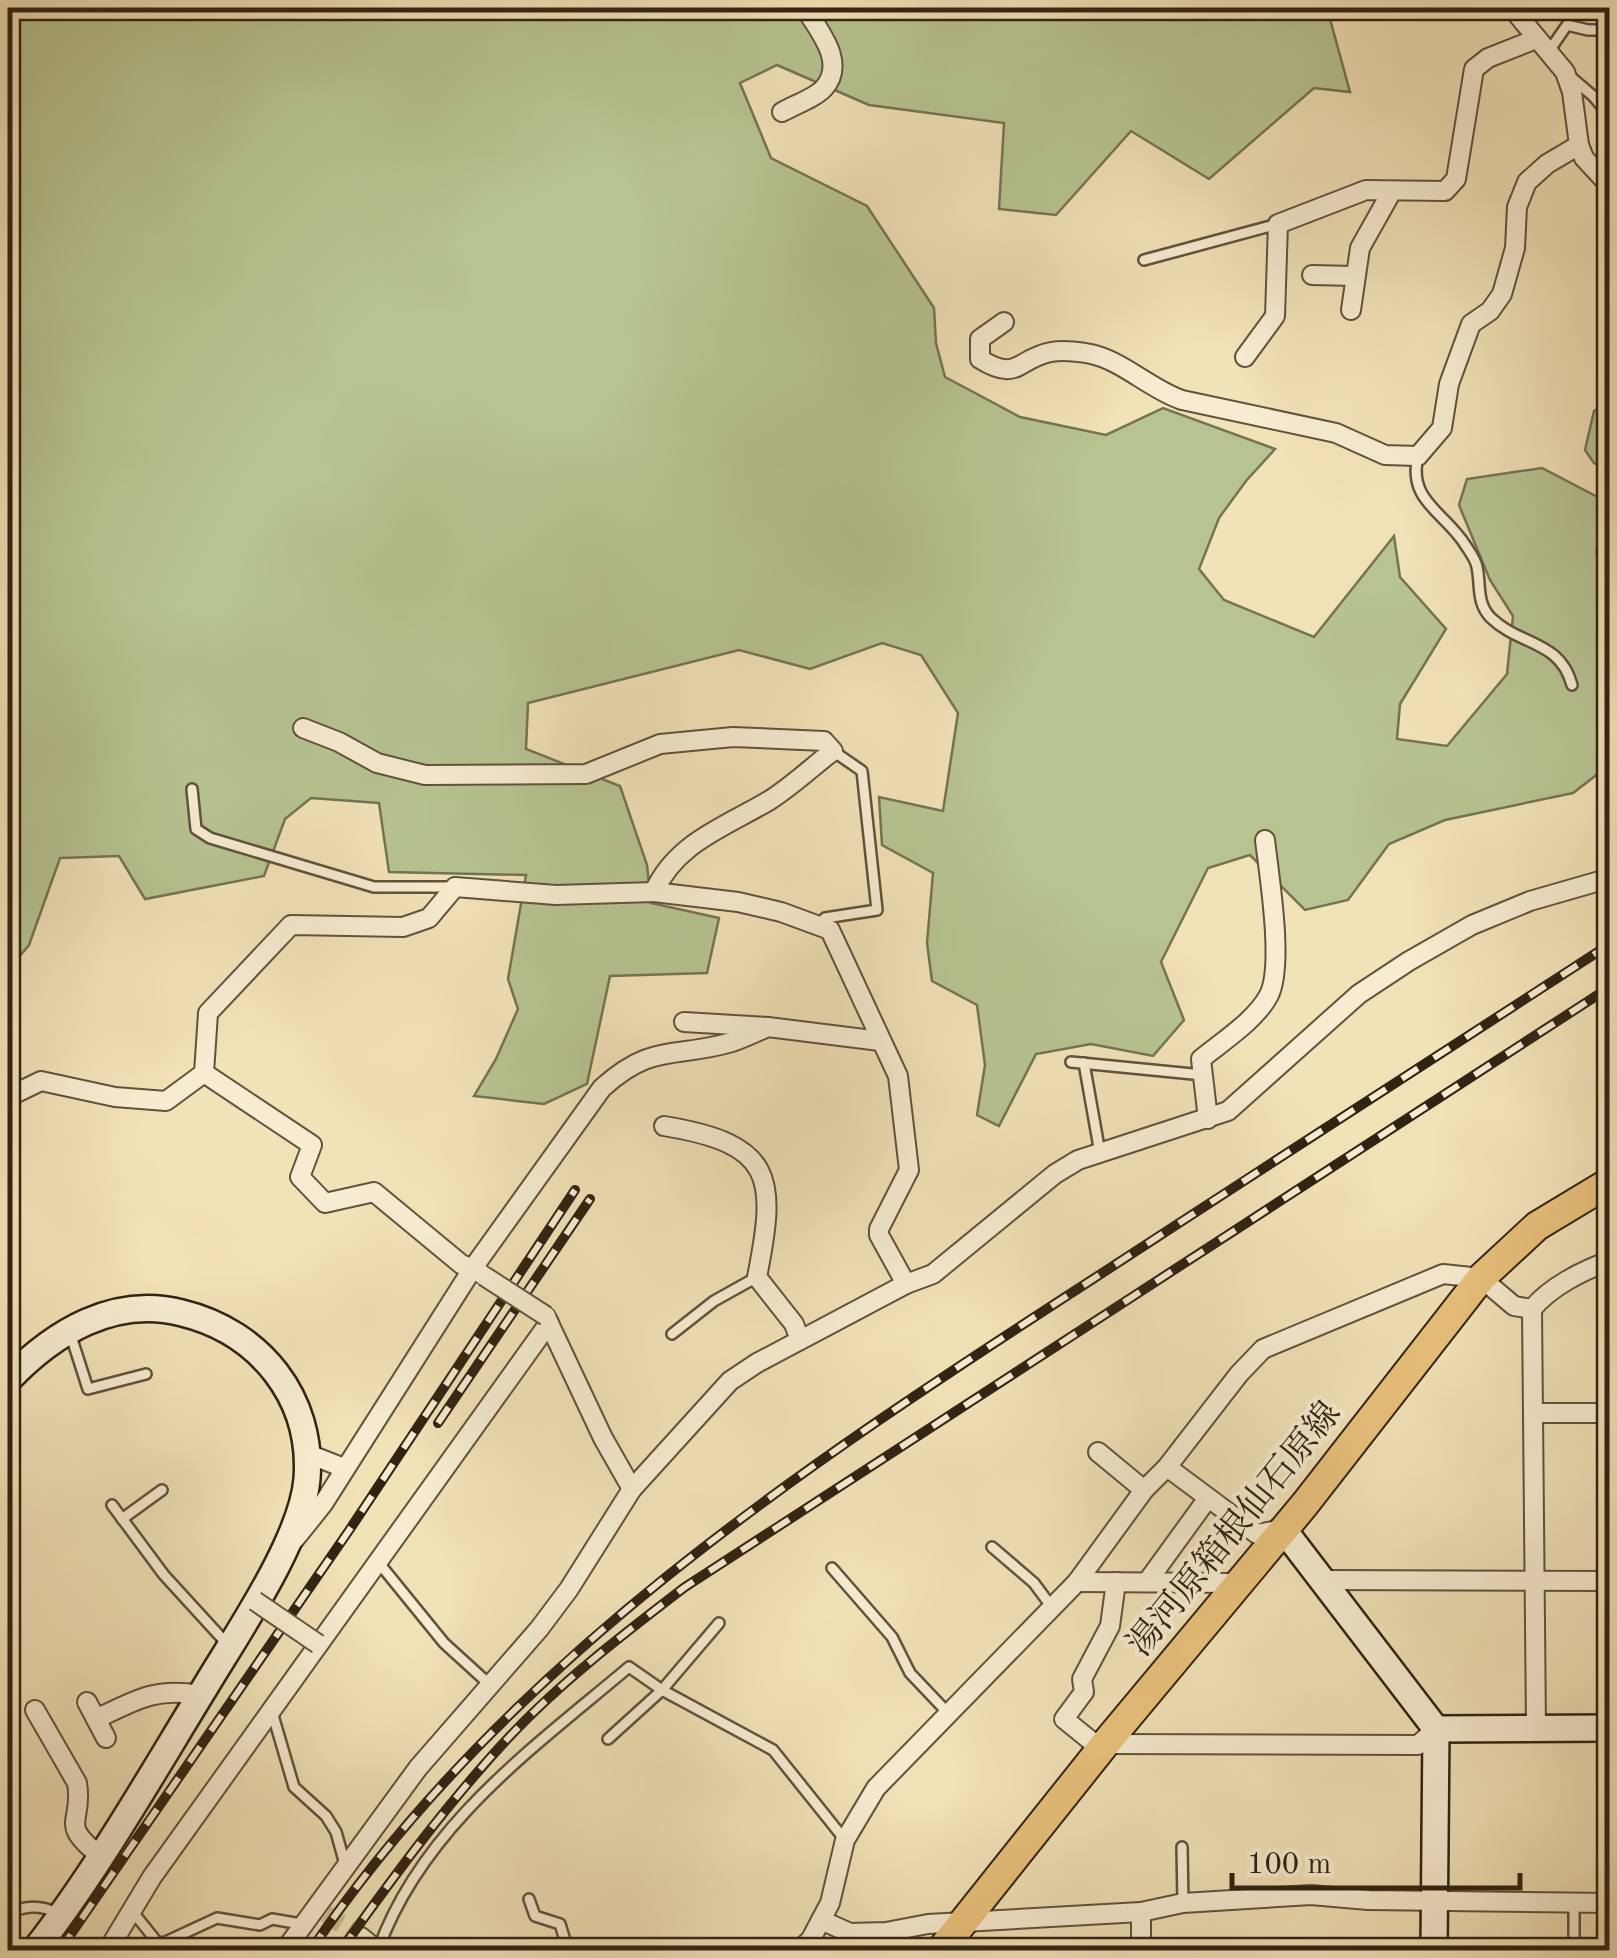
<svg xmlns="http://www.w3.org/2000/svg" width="1617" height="1958" font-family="'Old Standard TT','Noto Serif JP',serif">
<rect width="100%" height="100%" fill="#f2e2b8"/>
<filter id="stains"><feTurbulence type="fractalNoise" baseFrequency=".002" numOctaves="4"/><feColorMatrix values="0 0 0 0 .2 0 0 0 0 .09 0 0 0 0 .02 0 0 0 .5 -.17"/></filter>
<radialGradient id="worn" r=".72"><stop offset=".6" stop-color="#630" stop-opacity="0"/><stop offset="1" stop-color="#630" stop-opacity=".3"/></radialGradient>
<g fill="#b7c492" stroke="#747452" stroke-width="2.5">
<polygon points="8,8 1327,8 1350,92 1314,88 1209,179 1131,131 1056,215 999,209 1004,123 869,105 777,65 740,83 771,158 867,206 934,308 936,343 945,377 1020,417 1106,435 1163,408 1275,449 1246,481 1219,518 1199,569 1224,600 1314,637 1394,536 1400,577 1446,629 1400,704 1397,739 1447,746 1507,674 1513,616 1490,580 1459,505 1467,479 1542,468 1609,503 1609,522 1596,552 1610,568 1609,718 1599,773 1573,793 1445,820 1389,844 1348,900 1305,910 1250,855 1208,868 1161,962 1184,1020 1153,1056 1091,1044 1036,1054 999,1126 977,1115 985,1065 977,1005 932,981 927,943 933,873 882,845 879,797 943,811 958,713 921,655 882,643 810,669 739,650 528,703 526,749 620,786 647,865 651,903 719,918 707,973 610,976 587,1084 544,1104 474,1096 496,1059 518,1009 508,979 526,875 389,872 379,803 311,798 285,819 264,876 145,899 119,856 60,858 29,945 8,970"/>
<polygon points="1609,402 1609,470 1594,463 1585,450 1594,411"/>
</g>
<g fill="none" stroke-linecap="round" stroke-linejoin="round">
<polyline stroke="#cbbc97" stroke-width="18" stroke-dasharray="18 9" stroke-linecap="butt" points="326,1914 361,1937"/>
<g stroke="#60533c" stroke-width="14">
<g id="lane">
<polyline points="1549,51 1567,25 1588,30 1610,30"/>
<polyline points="1571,77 1593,96 1610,116"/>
<polyline points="1144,260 1278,224"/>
<path d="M1418 456C1407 501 1445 512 1466 546 1470 552 1476 560 1477 567 1481 585 1476 603 1491 618 1520 646 1560 640 1572 685"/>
<polyline points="192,789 196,829 210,838 374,887 452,887"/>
<polyline points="819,925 825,918 877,910 862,771 833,751"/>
<polyline points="1071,1062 1203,1075"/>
<polyline points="1084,1063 1100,1153"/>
<polyline points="1610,1125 1606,1126 1610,1176"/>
<polyline points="672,1334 714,1301 757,1277"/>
<polyline points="71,1336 88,1389 146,1374"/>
<polyline points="8,1451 12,1446"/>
<polyline points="112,1505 164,1575 228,1645"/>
<polyline points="122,1519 162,1490"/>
<polyline points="992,1547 1034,1583 1051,1606"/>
<polyline points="379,1563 444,1643 489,1684"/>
<polyline points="832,1568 892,1637 910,1673 947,1712"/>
<polyline points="272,1712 294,1787 326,1816 336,1832 345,1864"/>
<polyline points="608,1739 662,1690 719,1623"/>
<polyline points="1182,1847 1183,1903"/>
<polyline points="529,1899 535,1916 560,1924 568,1950"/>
<polyline points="133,1912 157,1942 163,1943 217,1918 260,1925 272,1919 301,1924"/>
<path d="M8 1914C25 1905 40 1905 57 1913"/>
<path d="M378 1950C422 1827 533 1748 629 1667L662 1690 773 1750 845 1840"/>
<polyline points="1574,1950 1574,1902"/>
</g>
</g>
<g stroke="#60533c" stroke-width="22">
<g id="street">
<polyline points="1512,8 1565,72 1572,92 1579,145 1584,158 1610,186"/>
<path d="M782 112C794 105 815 98 824 88 847 62 818 30 805 8"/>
<polyline points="1312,275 1355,276"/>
<polyline points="1351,310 1360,248 1392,191"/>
<path d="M1004 322 980 339V359C1018 383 1018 358 1051 352 1062 350 1080 352 1091 354 1123 361 1150 389 1182 400L1336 433 1385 455 1418 456 1442 428 1449 384 1471 324 1490 311 1502 294 1515 248 1517 207 1527 182 1547 164 1579 145"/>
<polyline points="1245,357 1275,316 1278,224 1366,190 1445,191 1456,179 1474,69 1488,58 1536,39"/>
<path d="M303 728 339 742 377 763 425 775 586 774 660 744 733 737 824 741 833 751C812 767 792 786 770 800 727 826 676 842 654 892"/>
<polyline points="684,1022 768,1027 880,1041"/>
<polyline points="204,1073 208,1013 291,925 403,927 429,918 455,887 556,895 654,892 738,902 781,912 830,930 898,1076 909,1170 879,1229 879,1235 906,1284"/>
<polyline points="204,1073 312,1145 300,1177 325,1203 374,1192 461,1264 480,1273"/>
<polyline points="8,1097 41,1081 115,1097 166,1101 204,1073"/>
<path d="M1208 1119 1201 1059C1223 1041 1256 1020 1269 995 1284 965 1269 875 1265 840"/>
<path d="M664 1126C774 1144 777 1177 757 1277L794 1324 800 1340"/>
<polyline points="546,1317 603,1438 632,1489"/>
<polyline points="1533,1413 1610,1413"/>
<polyline points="1098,1452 1144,1490"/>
<polyline points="306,1453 344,1468"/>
<polyline points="1167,1467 1257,1534 1283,1529"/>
<path d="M295 1539 323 1504 473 1268 602 1088C653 1042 674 1059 732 1042 744 1038 756 1032 768 1027"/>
<polyline points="1324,1580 1610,1581"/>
<polyline points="1077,1582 1237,1583"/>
<polyline points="1147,1582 1208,1498"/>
<polyline points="87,1702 106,1738"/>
<path d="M35 1710 77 1783C84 1825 57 1821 100 1856"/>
<path d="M96 1719C136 1700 155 1687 200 1695"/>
<path d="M1536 1728 1532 1309C1550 1287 1583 1270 1610 1261"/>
<polyline points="1105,1744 1418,1745 1436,1729"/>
<polyline points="1101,1749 1064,1719 1084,1692 1082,1679 1110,1626 1116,1582"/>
<polyline points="821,1920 850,1933 886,1932 928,1924 1141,1912 1183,1903 1311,1895 1368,1900 1610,1903"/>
<polyline points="361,1937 377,1950"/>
<polyline points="108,1950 152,1877 549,1323"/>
<polyline points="285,1950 418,1768 539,1629 569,1589 632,1489 730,1381 757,1363 906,1284 933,1274 1055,1174 1078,1160 1228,1111 1359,994 1409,961 1472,925 1530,901 1610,878"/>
<polyline points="800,1950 811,1939 830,1903 845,1840 876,1788 1077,1582 1144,1490 1167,1467 1239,1374 1263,1349 1443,1274 1481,1278 1514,1306 1532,1309"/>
<polyline points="1141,1950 1141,1912"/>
</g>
</g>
<g stroke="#302312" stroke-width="30">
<g id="secondary">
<path d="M8 1380C53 1333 114 1295 182 1313 260 1332 313 1398 307 1479 302 1540 236 1635 204 1689 150 1777 98 1869 35 1950"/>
<polyline points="1283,1529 1436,1729 1434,1950"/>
<polyline points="1436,1729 1610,1728"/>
</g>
</g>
<g stroke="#302312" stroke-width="32">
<polyline id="primary" points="941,1950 1105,1744 1305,1504 1481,1278 1537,1226 1610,1182"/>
</g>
<use href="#lane" stroke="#f7ecd1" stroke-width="9"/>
<use href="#street" stroke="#f7ecd1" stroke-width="18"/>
<use href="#secondary" stroke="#f7ecd1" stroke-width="25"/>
<use href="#primary" stroke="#e9c17c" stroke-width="28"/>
<g stroke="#302312" stroke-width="10">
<g id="rail">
<polyline points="438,1423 590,1199"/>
<polyline points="60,1950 350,1529 575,1190"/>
<path d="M311 1950C508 1660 804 1466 1093 1279 1265 1167 1437 1056 1610 944"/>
<path d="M341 1950C394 1876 448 1802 511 1735 563 1680 625 1633 685 1587L1610 987"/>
</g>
</g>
<use href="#rail" stroke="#f7ecd1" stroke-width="6" stroke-dasharray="19" stroke-linecap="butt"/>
<g stroke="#60533c" stroke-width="22" stroke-linecap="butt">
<g id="street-bridge">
<polyline points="484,1276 546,1316"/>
<polyline points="255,1601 318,1644"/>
</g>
</g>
<use href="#street-bridge" stroke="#f7ecd1" stroke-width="18"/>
</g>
<g text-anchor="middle" stroke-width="8" stroke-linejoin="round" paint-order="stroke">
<g font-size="35" fill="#302312" stroke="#f7ecd1">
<text transform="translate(1233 1528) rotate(-51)" y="12">湯河原箱根仙石原線</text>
</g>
</g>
<rect width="1617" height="1958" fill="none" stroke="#f2e2b8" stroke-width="40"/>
<rect x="10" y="10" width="1597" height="1938" fill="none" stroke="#302312" stroke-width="5"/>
<rect x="20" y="20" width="1577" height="1918" fill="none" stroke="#302312" stroke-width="2.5"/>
<path d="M1232 1873v15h288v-15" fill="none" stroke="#302312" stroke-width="5"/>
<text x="1247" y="1873" font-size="30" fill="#302312" stroke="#f7ecd1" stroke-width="8" paint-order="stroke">100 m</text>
<rect width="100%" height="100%" filter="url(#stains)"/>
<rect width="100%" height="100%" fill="url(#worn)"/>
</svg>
